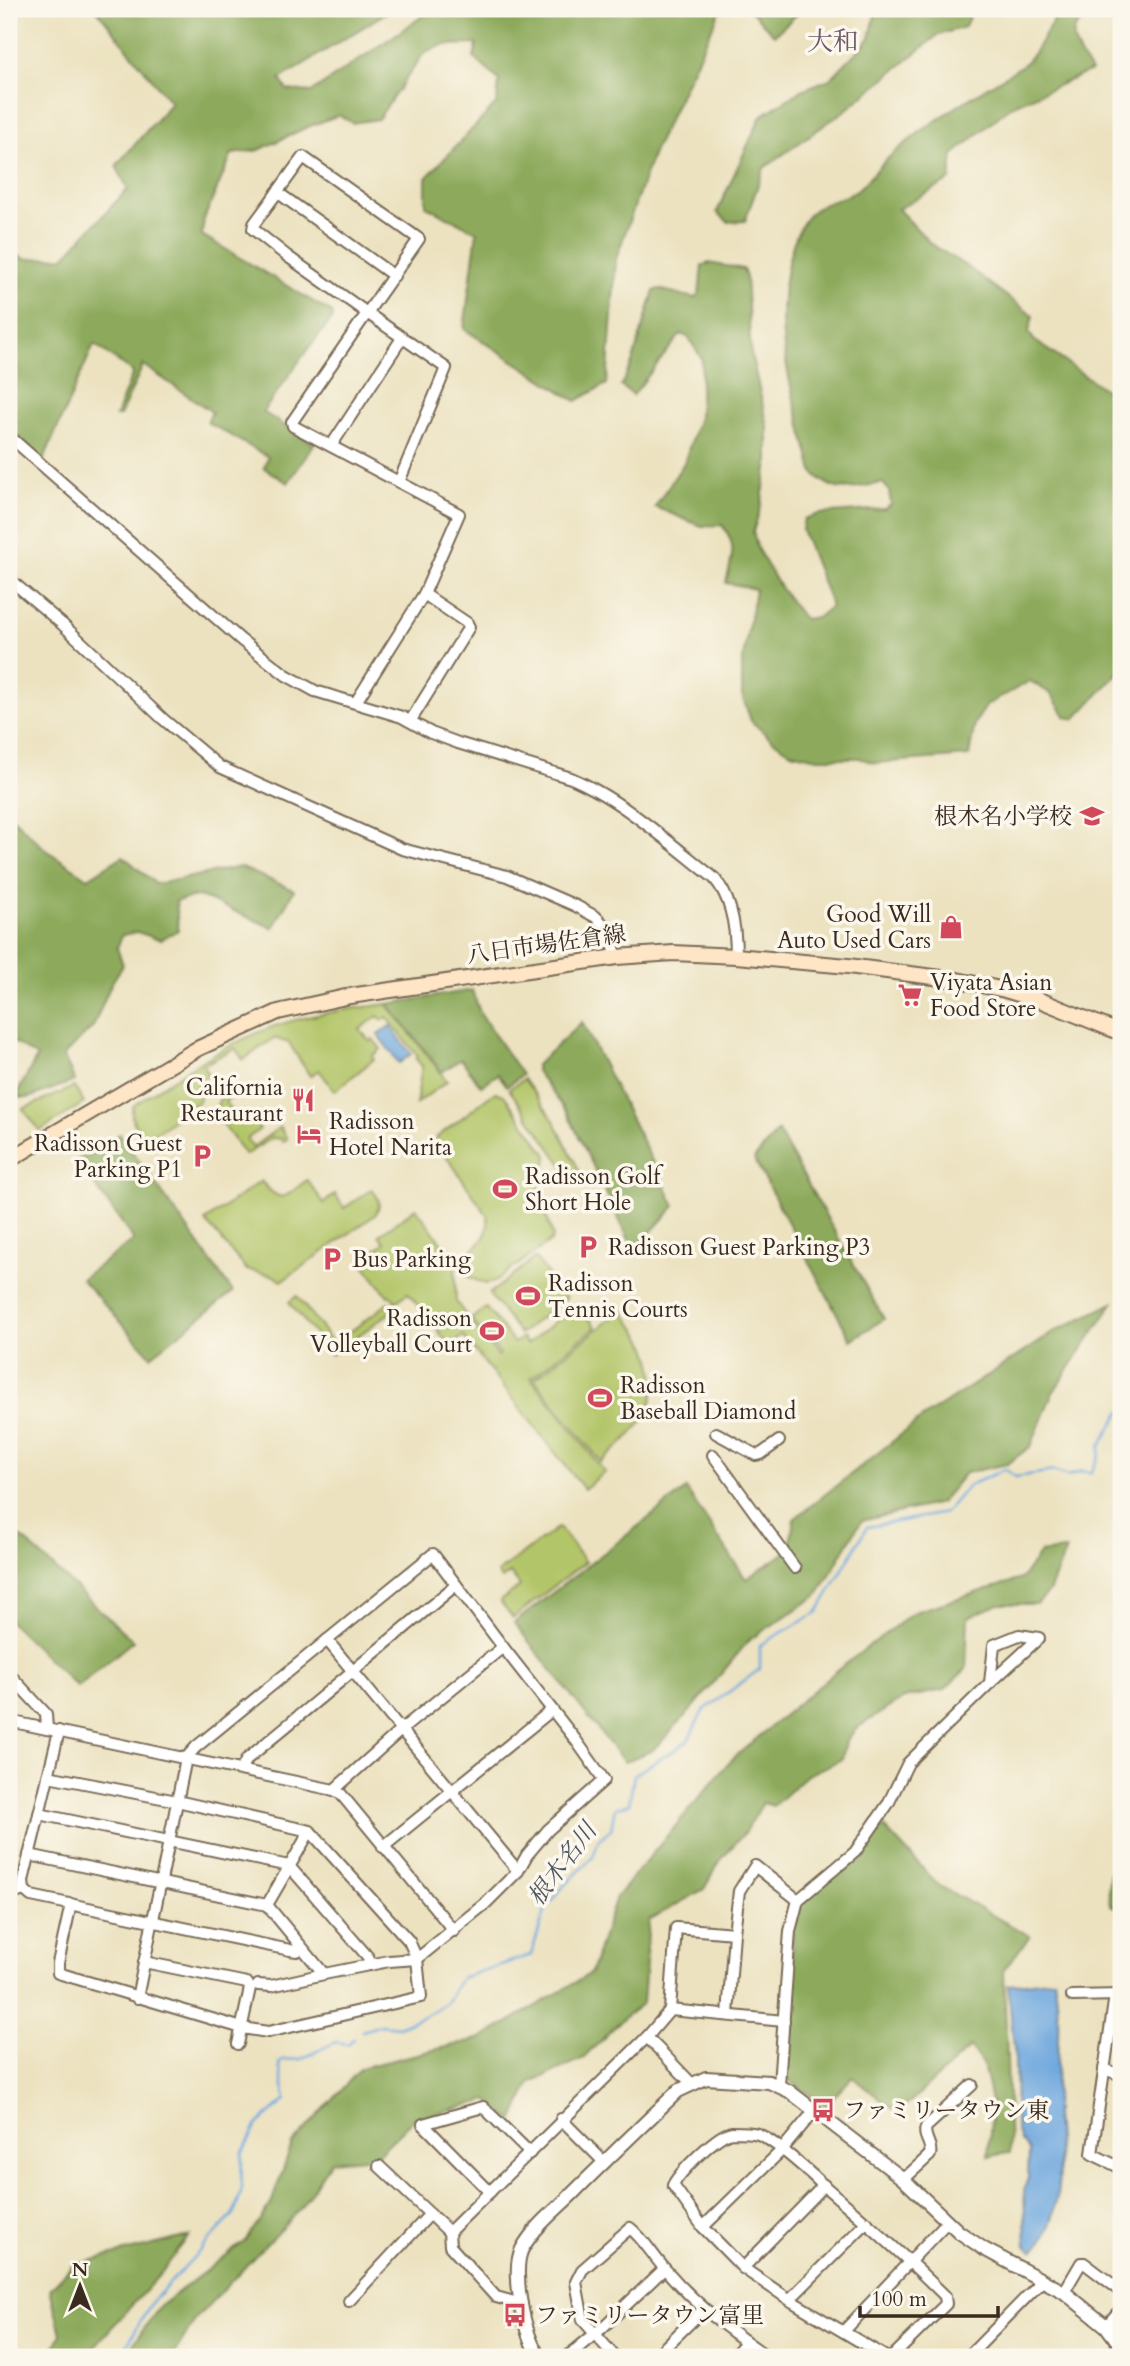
<svg xmlns="http://www.w3.org/2000/svg" width="1130" height="2366" font-family="Cardo,'Noto Serif JP',serif">
<rect width="100%" height="100%" fill="#fbf7ec"/>
<filter id="ink" filterUnits="userSpaceOnUse"><feTurbulence type="fractalNoise" baseFrequency=".0143" numOctaves="2"/><feDisplacementMap in="SourceGraphic" scale="14" xChannelSelector="R" yChannelSelector="G"/><feConvolveMatrix kernelMatrix="1 2 1 2 8 2 1 2 1" color-interpolation-filters="sRGB"/></filter>
<filter id="wash" filterUnits="userSpaceOnUse"><feTurbulence type="fractalNoise" baseFrequency=".00686" numOctaves="4" result="noise"/><feDisplacementMap in="SourceGraphic" scale="28" xChannelSelector="R" yChannelSelector="G"/><feGaussianBlur stdDeviation="1.57" result="paint"/><feColorMatrix in="noise" values="0 0 0 0 0 0 0 0 0 0 0 0 0 0 0 0 0 1.4 0 .05"/><feComposite in="paint" operator="in"/></filter>
<g filter="url(#wash)">
<rect width="100%" height="100%" fill="#ece2c0"/>
<g fill="#b2c568" stroke="#767843" stroke-width="2">
<path d="M387 1004 447 1081 416 1104 422 1066 416 1059 418 1057 387 1017 382 1020 378 1016 360 1029 370 1042 373 1039 381 1049 372 1056 374 1059 335 1091 319 1070 310 1076 289 1043 274 1038 243 1060 235 1048 203 1065 209 1075 198 1083 201 1092 199 1101 145 1141C138 1129 127 1118 134 1105 179 1075 224 1044 275 1026 311 1014 349 1009 387 1004Z"/>
<polygon points="524,1079 555,1122 584,1180 573,1180 509,1089"/>
<polygon points="74,1087 84,1103 40,1131 23,1109"/>
<polygon points="230,1090 234,1095 225,1102 242,1124 251,1117 260,1129 247,1139 253,1147 280,1127 287,1139 282,1142 282,1139 272,1138 245,1155 215,1113 219,1100"/>
<path d="M495 1092 504 1095 547 1155C547 1166 541 1174 540 1184 539 1202 548 1219 553 1236L551 1241 495 1281 487 1284C475 1280 458 1275 458 1261 473 1250 493 1237 487 1215L436 1141 437 1137Z"/>
<path d="M307 1180 324 1203 335 1194 344 1208 372 1189C379 1198 382 1204 375 1215L282 1281 272 1275 247 1270 205 1221 261 1181C282 1206 284 1197 307 1180Z"/>
<polygon points="416,1208 455,1261 456,1302 498,1356 500,1354 471,1319 486,1308 514,1343 522,1338 527,1344 577,1304 596,1327 531,1378 605,1472 584,1489 463,1336 450,1346 408,1293 396,1302 390,1295 388,1296 364,1265 377,1255 374,1250 385,1243 379,1235"/>
<polygon points="535,1258 566,1298 520,1334 489,1294"/>
<polygon points="297,1296 334,1344 389,1302 395,1309 331,1355 289,1302"/>
<path d="M622 1310C630 1322 641 1334 647 1347 669 1402 640 1429 601 1462L534 1379Z"/>
<polygon points="557,1528 560,1529 585,1562 513,1618 500,1601 520,1586 510,1573 502,1579 497,1573"/>
</g>
<g fill="#8daa5c" stroke="#646a3d" stroke-width="2">
<polygon points="96,9 392,9 280,79 287,90 312,92 433,9 721,9 653,153 616,259 607,384 576,401 464,329 477,232 426,206 426,178 497,103 499,80 474,58 477,44 443,45 424,53 378,119 352,123 339,115 305,128 259,150 232,154 204,219 202,235 332,313 333,318 310,346 263,412 314,444 288,483 264,468 268,457 207,422 212,412 143,365 120,416 116,416 133,372 94,344 43,461 9,427 9,251 26,259 64,257 128,189 116,166 171,103"/>
<polygon points="749,9 803,9 774,35"/>
<polygon points="880,9 972,9 965,27 938,35 847,109 764,168 745,221 728,222 717,212 761,116 804,89 830,79 870,38 876,10"/>
<path d="M1060 9H1106C1098 14 1083 19 1077 26 1066 38 1084 61 1091 71L1011 106 953 155 950 180 898 209 931 244 969 268 1033 316 1029 332 1034 340 1121 401V670L1075 719 1066 717 1051 694 1030 681 987 705 975 723 969 756 875 763 859 758H817L791 752 771 739 751 721 742 695V664L755 589 726 583C731 559 739 546 722 525L701 526 655 507 684 463 699 417 702 359 688 337 681 334 633 395 621 386 632 363 654 291 659 289 694 298 699 295 702 266 709 263 743 269 746 277 751 354 768 427V463L761 506 753 532 758 550 782 590 804 619 818 617 830 607V602L802 530 804 519 819 514 884 509 891 505 889 491 883 483C851 487 837 498 813 472 803 431 789 389 784 347 779 310 784 236 814 210 827 200 846 199 857 190 871 178 881 163 895 152 934 119 980 92 1023 65L1035 52Z"/>
<polygon points="9,814 46,850 88,878 123,856 156,884 240,867 294,890 273,928 199,896 176,901 178,930 161,940 137,932 122,935 117,948 123,965 111,984 93,1027 63,1056 75,1081 28,1098 15,1097 37,1057 9,1039"/>
<polygon points="472,990 481,1015 522,1075 507,1086 498,1074 481,1086 461,1059 442,1072 388,1004"/>
<polygon points="582,1022 675,1206 637,1247 631,1244 567,1112 536,1071 536,1065"/>
<polygon points="778,1131 884,1319 851,1340 754,1159"/>
<polygon points="120,1134 233,1292 151,1356 81,1279 134,1240 77,1160"/>
<polygon points="1113,1303 1052,1394 1031,1446 1007,1464 965,1473 940,1503 861,1521 818,1595 749,1640 693,1708 653,1750 624,1762 514,1623 686,1489 746,1579 789,1550 794,1519 921,1419 1057,1330"/>
<polygon points="20,1536 133,1641 77,1687 9,1621 9,1544"/>
<polygon points="1066,1550 1049,1592 1037,1604 999,1604 968,1617 966,1669 944,1690 904,1698 857,1728 846,1741 842,1759 807,1775 773,1806 763,1803 746,1831 720,1861 704,1889 649,1920 643,2003 621,2020 584,2058 530,2083 513,2122 488,2100 414,2119 375,2157 331,2161 300,2209 197,2317 172,2357 124,2357 161,2305 245,2241 271,2204 292,2144 361,2068 482,2038 591,1973 616,1897 730,1761 835,1672 914,1612 1021,1579 1040,1553"/>
<polygon points="884,1827 938,1885 1030,1936 1004,1970 1010,2153 988,2156 992,2106 983,2064 970,2047 898,2113 852,2077 826,2106 785,2077 793,1931 798,1906 859,1854"/>
<path d="M1121 1847V1910L1110 1905C1106 1880 1110 1869 1121 1847Z"/>
<polygon points="189,2236 161,2273 85,2357 50,2357 61,2334 50,2289 73,2265"/>
</g>
<g fill="#6fa8de" stroke="#55697e" stroke-width="2">
<polygon points="390,1026 411,1054 399,1063 378,1035"/>
<path d="M1054 1979C1063 2023 1055 2068 1055 2113 1056 2138 1061 2162 1058 2187 1056 2209 1050 2236 1033 2251L1026 2246 1024 2189 1028 2178 1029 2150 1020 2140 1016 2128 1015 2057 1008 1985Z"/>
</g>
<g fill="none" stroke-linecap="round" stroke-linejoin="round">
<g stroke="#6fa8de" stroke-width="2.5">
<polyline points="362,2031 381,2025 399,2027 426,2015 446,2003 461,1978 531,1955 545,1911 561,1889 593,1857 599,1839 611,1829 615,1808 629,1804 634,1775 687,1742 703,1711 760,1669 760,1645 818,1612 867,1527 945,1513 968,1486 1005,1469 1015,1477 1054,1471 1068,1476 1082,1471 1091,1473 1100,1454 1100,1446 1121,1411"/>
<polyline points="120,2357 152,2302 234,2214 241,2193 242,2154 257,2125 286,2100 279,2064 282,2060 301,2059 336,2042 348,2044 353,2039"/>
</g>
</g>
</g>
<g filter="url(#ink)">
<g fill="none" stroke-linecap="round" stroke-linejoin="round">
<g stroke="#796a57" stroke-width="14">
<g id="minor">
<polygon points="303,157 419,239 367,313 287,256 253,229 254,224"/>
<polyline points="277,192 394,276"/>
<path d="M9 436 241 640 286 675 315 691 402 717 431 733 458 743 571 778C621 799 671 844 714 878 732 898 736 930 736 956"/>
<polyline points="331,446 402,338"/>
<polyline points="9,579 62,624 163,719 220,767 402,849 507,876 576,906 596,917 608,929 617,957"/>
<polyline points="356,702 424,594 459,514 293,426 292,422 367,313 446,368 399,482"/>
<polyline points="411,720 469,627 467,623 424,594"/>
<polyline points="716,1433 756,1455 761,1454 779,1441"/>
<polyline points="713,1455 795,1568"/>
<polygon points="1019,1635 1039,1638 990,1683 994,1645"/>
<polyline points="327,1640 518,1871"/>
<polyline points="9,1674 46,1714 47,1729"/>
<polyline points="9,1721 334,1790 341,1794 454,1931"/>
<polyline points="59,1731 23,1881 24,1890 31,1896 290,1950 297,1951 302,1948"/>
<polyline points="241,1770 247,1759 456,1585"/>
<polyline points="48,1776 177,1801 310,1831 409,1941 417,1959 421,1997 268,2032 242,2028 58,1973 58,1963 71,1904"/>
<polyline points="39,1814 289,1866 368,1957 371,1965"/>
<polyline points="310,1831 267,1905 324,1974 389,1961 417,1959 486,1903 518,1871 527,1855 548,1830 604,1780 575,1739 503,1647 401,1730 334,1790"/>
<polyline points="383,1847 552,1710"/>
<polyline points="29,1855 267,1905"/>
<polyline points="9,1895 24,1890"/>
<polyline points="144,1962 247,1983 250,1988 238,2044"/>
<polyline points="258,1985 271,1986 324,1974"/>
<polyline points="1115,1995 1092,2154 1121,2168"/>
<polyline points="1072,1996 1121,1995"/>
<polyline points="137,1998 186,1758 196,1747 433,1554 503,1647"/>
<polyline points="670,2010 784,2021"/>
<polyline points="728,2015 734,1933 739,1891 755,1866 798,1900"/>
<polyline points="647,2037 691,2083"/>
<polyline points="1104,2069 1121,2075"/>
<polyline points="779,2085 790,1931 798,1900 855,1852 888,1804 908,1763 990,1683"/>
<polyline points="561,2119 604,2162"/>
<polyline points="379,2166 449,2232"/>
<path d="M904 2179 930 2155C933 2144 922 2137 926 2127L972 2085"/>
<polyline points="490,2192 423,2124 483,2107 530,2153"/>
<polyline points="703,2227 781,2151 815,2110"/>
<polyline points="743,2268 824,2185"/>
<polyline points="1064,2292 1081,2263 1084,2263 1121,2291"/>
<polyline points="790,2299 867,2222"/>
<polyline points="349,2301 430,2214"/>
<polyline points="522,2304 496,2297 450,2246 449,2232 647,2037 670,2010 676,1928 734,1933"/>
<polyline points="1106,2326 1121,2309"/>
<polyline points="844,2331 947,2222"/>
<polyline points="567,2357 602,2328 664,2269"/>
<path d="M615 2357 583 2320 576 2282 582 2270 630 2228C644 2239 653 2256 665 2269 695 2304 730 2331 768 2357"/>
<polyline points="655,2357 704,2309"/>
<polyline points="733,2357 746,2342"/>
<path d="M886 2357 793 2302 743 2268 703 2227 673 2185C680 2172 717 2134 732 2132 739 2132 751 2132 758 2134 775 2141 808 2171 822 2184 864 2220 906 2257 945 2296L946 2304 892 2357"/>
<polyline points="968,2357 1043,2280"/>
<polyline points="1108,2357 1121,2346"/>
</g>
</g>
<g stroke="#796a57" stroke-width="16">
<path id="tertiary" d="M540 2357C524 2339 511 2270 522 2249 534 2227 556 2210 573 2193 608 2158 643 2125 678 2091L706 2078 769 2082 789 2091 902 2178 959 2232 984 2249 1064 2292 1106 2326 1121 2346"/>
</g>
<g stroke="#796a57" stroke-width="18">
<polyline id="secondary" points="9,1160 197,1049 278,1012 350,996 617,957 673,953 736,956 848,966 957,980 1005,990 1042,1001 1121,1033"/>
</g>
<use href="#minor" stroke="#fff" stroke-width="10"/>
<use href="#tertiary" stroke="#fff" stroke-width="12"/>
<use href="#secondary" stroke="#fde5c5" stroke-width="14"/>
</g>
</g>
<defs>
<g id="school-bare" transform="scale(1.89)"><path d="M0-5L7-2L0 1L-7-2ZM-4 1L0 2.5L4 1V4Q0 6-4 4Z" fill="#d1495b" stroke="#fbf7ec" stroke-width="2.5" paint-order="stroke"/></g>
<g id="shop-bare" transform="scale(1.89)"><path d="M-5-2.5h2.3a2.7 3.5 0 0 1 5.4 0H5L5.5 6h-11ZM-1.5-2.5h3a1.5 2.3 0 0 0-3 0Z" fill="#d1495b" stroke="#fbf7ec" stroke-width="2.5" paint-order="stroke"/></g>
<g id="supermarket-bare" transform="scale(1.89)"><path d="M-6-5.5h2.5l.6 2H6L4.5 2H-2.5L-4.4-4H-6ZM-1.5 3.2a1.3 1.3 0 1 0 .1 0ZM3 3.2a1.3 1.3 0 1 0 .1 0Z" fill="#d1495b" stroke="#fbf7ec" stroke-width="2.5" paint-order="stroke"/></g>
<g id="restaurant-bare" transform="scale(1.89)"><path d="M-5-6h1v4h1v-4h1v4h1v-4h1v5L-1.5 .5V6h-2V.5L-5-1ZM5-6V6H3V1.5H1.5Q1.5-4 5-6Z" fill="#d1495b" stroke="#fbf7ec" stroke-width="2.5" paint-order="stroke"/></g>
<g id="hotel-bare" transform="scale(1.89)"><path d="M-6-4.5h1.5V1H6V5H4.5V3h-9V5H-6ZM-4 0a1.8 1.8 0 1 1 3.6 0ZM.5 0V-2.5h3Q6-2.5 6 0Z" fill="#d1495b" stroke="#fbf7ec" stroke-width="2.5" paint-order="stroke"/></g>
<g id="parking-bare" transform="scale(1.89)"><path d="M-3.5-5.5H1a3.5 3.5 0 0 1 0 7H-1V5.5H-3.5ZM-1-3.4V-.6H.8a1.4 1.4 0 0 0 0-2.8Z" fill="#d1495b" stroke="#fbf7ec" stroke-width="2.5" paint-order="stroke"/></g>
<g id="stadium-bare" transform="scale(1.89)"><path d="M0-5a6.5 5 0 1 0 0 10a6.5 5 0 1 0 0-10ZM-3.5-1.8h7v3.6h-7Z" fill="#d1495b" stroke="#fbf7ec" stroke-width="2.5" paint-order="stroke"/></g>
<g id="bus-bare" transform="scale(1.89)"><path d="M-5-6H5V4H4V6H2V4H-2V6H-4V4H-5ZM-3.5-4V0h7V-4ZM-3.5 1.2v1.5H-2V1.2ZM2 1.2v1.5H3.5V1.2Z" fill="#d1495b" stroke="#fbf7ec" stroke-width="2.5" paint-order="stroke"/></g>
</defs>
<g fill-rule="evenodd">
<use href="#school-bare" x="1092" y="816"/>
<use href="#shop-bare" x="951" y="927"/>
<use href="#supermarket-bare" x="910" y="995"/>
<use href="#restaurant-bare" x="303" y="1100"/>
<use href="#hotel-bare" x="309" y="1134"/>
<use href="#parking-bare" x="202" y="1156"/>
<use href="#stadium-bare" x="505" y="1189"/>
<use href="#parking-bare" x="588" y="1247"/>
<use href="#parking-bare" x="332" y="1259"/>
<use href="#stadium-bare" x="528" y="1296"/>
<use href="#stadium-bare" x="492" y="1331"/>
<use href="#stadium-bare" x="600" y="1398"/>
<use href="#bus-bare" x="823" y="2110"/>
<use href="#bus-bare" x="515" y="2315"/>
</g>
<g text-anchor="middle" stroke-width="7" stroke-linejoin="round" paint-order="stroke">
<g font-size="23" fill="#3b2a1e" stroke="#fbf7ec" text-anchor="start">
<text x="1072" y="824" text-anchor="end">根木名小学校</text>
<text x="931" y="922" text-anchor="end">Good Will<tspan x="931" dy="26">Auto Used Cars</tspan></text>
<text x="930" y="990">Viyata Asian<tspan x="930" dy="26">Food Store</tspan></text>
<text x="283" y="1095" text-anchor="end">California<tspan x="283" dy="26">Restaurant</tspan></text>
<text x="329" y="1129">Radisson<tspan x="329" dy="26">Hotel Narita</tspan></text>
<text x="182" y="1151" text-anchor="end">Radisson Guest<tspan x="182" dy="26">Parking P1</tspan></text>
<text x="525" y="1184">Radisson Golf<tspan x="525" dy="26">Short Hole</tspan></text>
<text x="608" y="1255">Radisson Guest Parking P3</text>
<text x="352" y="1267">Bus Parking</text>
<text x="548" y="1291">Radisson<tspan x="548" dy="26">Tennis Courts</tspan></text>
<text x="472" y="1326" text-anchor="end">Radisson<tspan x="472" dy="26">Volleyball Court</tspan></text>
<text x="620" y="1393">Radisson<tspan x="620" dy="26">Baseball Diamond</tspan></text>
<text x="843" y="2118">ファミリータウン東</text>
<text x="535" y="2323">ファミリータウン富里</text>
</g>
<g font-size="23" fill="#3b2a1e" stroke="#fbf7ec">
<text transform="translate(546 944) rotate(-8)" y="8">八日市場佐倉線</text>
</g>
<g font-size="24" font-style="italic" fill="#4d5661" stroke="#fbf7ec">
<text transform="translate(562 1864) rotate(-53)" y="8">根木名川</text>
</g>
<g font-size="26" fill="#6e5a6a" stroke="#fbf7ec">
<text x="833" y="50">大和</text>
</g>
</g>
<rect width="1130" height="2366" fill="none" stroke="#fbf7ec" stroke-width="35"/>
<g transform="translate(80 2286)" stroke="#fbf7ec" stroke-width="5" paint-order="stroke">
<path d="M0-5L12 26L0 18L-12 26Z" fill="#3b2a1e"/>
<text y="-10" font-size="19" font-weight="bold" text-anchor="middle" fill="#3b2a1e">N</text>
</g>
<path d="M860 2306v10h138v-10" fill="none" stroke="#3b2a1e" stroke-width="3.5"/>
<text x="871" y="2306" font-size="21" fill="#3b2a1e" stroke="#fbf7ec" stroke-width="5" paint-order="stroke">100 m</text>
</svg>
